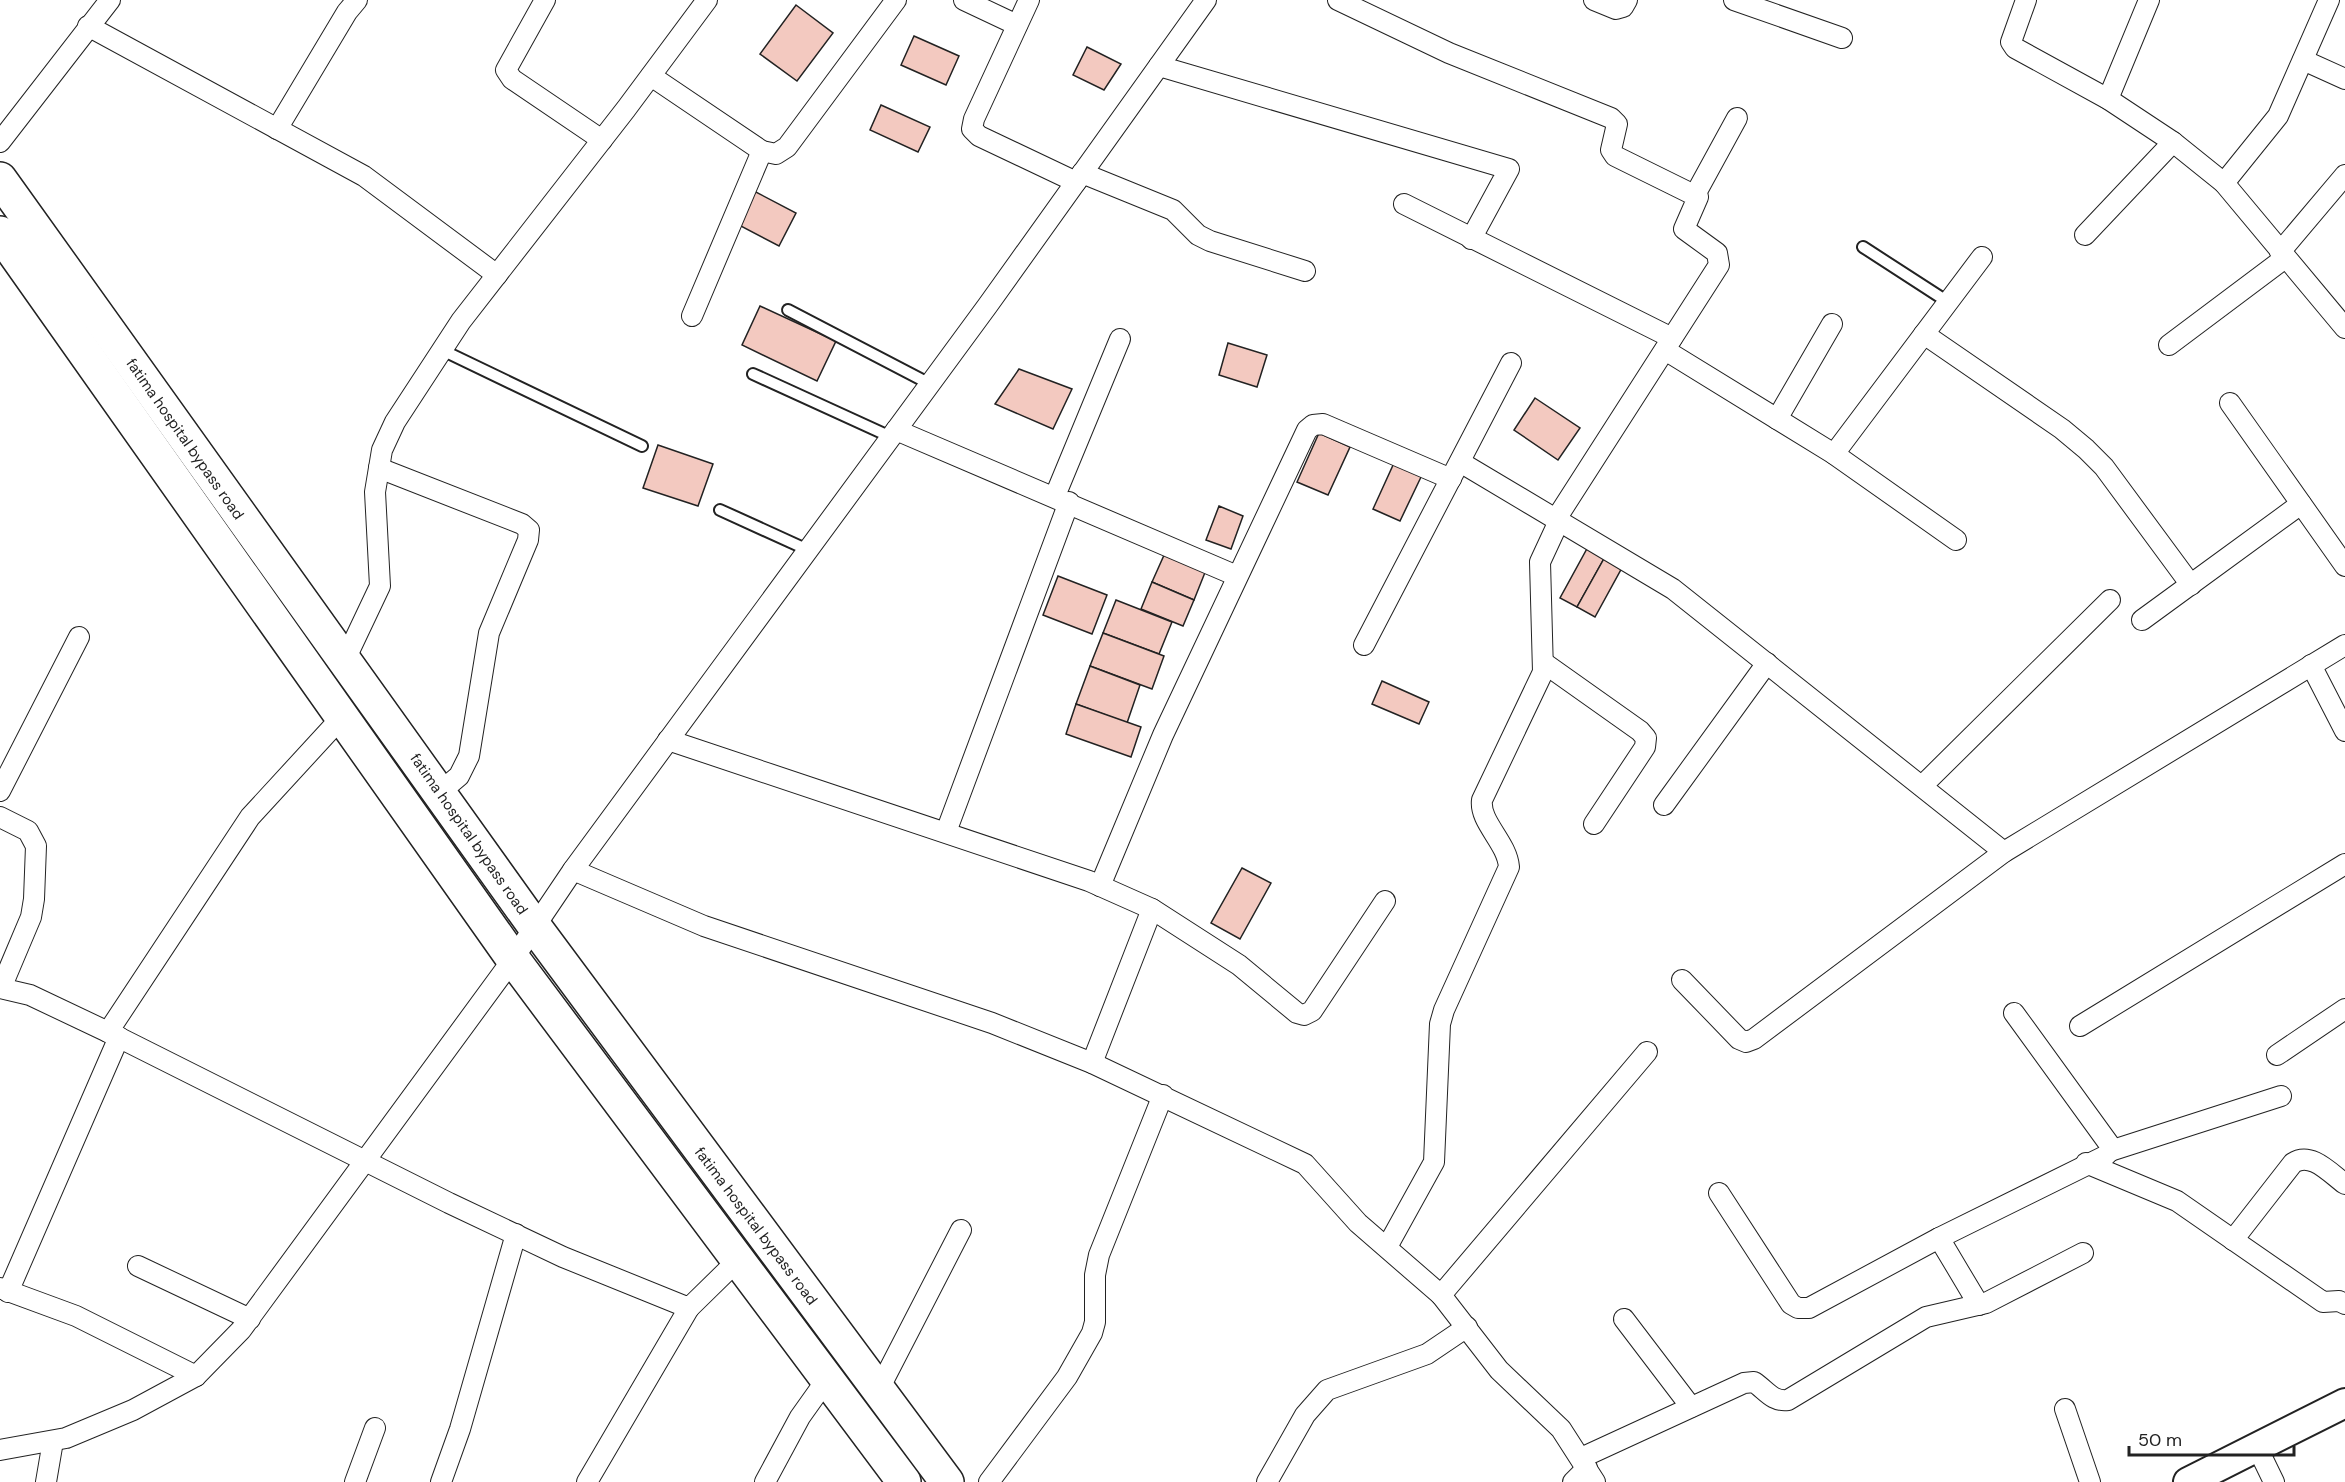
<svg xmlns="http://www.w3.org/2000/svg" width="2345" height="1482" font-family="'DM Sans',sans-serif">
<rect width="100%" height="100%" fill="#fff"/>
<g fill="#f3c9c0" stroke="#222" stroke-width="1.5">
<polygon points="796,5 833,33 797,81 760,54"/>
<polygon points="914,36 959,56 946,85 901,65"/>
<polygon points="1087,47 1121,64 1104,90 1073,75"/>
<polygon points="881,105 930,127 918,152 870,130"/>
<polygon points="752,190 796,213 779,246 735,223"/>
<polygon points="760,306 836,341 817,381 742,345"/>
<polygon points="1228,343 1267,355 1257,387 1219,375"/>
<polygon points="1019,369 1072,389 1053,429 995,404"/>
<polygon points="1535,398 1580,428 1558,460 1514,430"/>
<polygon points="1319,433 1350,447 1328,495 1297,482"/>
<polygon points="658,445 713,464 698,506 643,488"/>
<polygon points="1394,463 1422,475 1400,521 1373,509"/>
<polygon points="1219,506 1243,516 1231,549 1206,540"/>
<polygon points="1589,545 1606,555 1577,607 1560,598"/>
<polygon points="1165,553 1206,570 1194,600 1152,582"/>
<polygon points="1606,555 1624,564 1595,617 1577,607"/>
<polygon points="1058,576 1107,595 1092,634 1043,615"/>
<polygon points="1152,582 1194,600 1183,626 1141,609"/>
<polygon points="1116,600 1172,622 1159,654 1103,633"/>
<polygon points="1103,633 1164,656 1152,689 1090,666"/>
<polygon points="1090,666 1140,685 1127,723 1076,704"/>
<polygon points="1382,681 1429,702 1419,724 1372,704"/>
<polygon points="1076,704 1141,727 1131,757 1066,734"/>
<polygon points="1242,868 1271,883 1240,939 1211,923"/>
</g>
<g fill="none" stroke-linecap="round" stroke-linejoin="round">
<g stroke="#222" stroke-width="14">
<g id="service">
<polyline points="1863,247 1948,302"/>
<polyline points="788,310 930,384"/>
<polyline points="442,350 642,446"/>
<polyline points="753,374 891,437"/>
<polyline points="720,510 808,550"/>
</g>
</g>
<g stroke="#222" stroke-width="22">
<g id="minor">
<polyline points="545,0 506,70 512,79 602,140"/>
<polyline points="964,0 1017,25"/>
<polyline points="1029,0 974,119 972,129 979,136 1076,182"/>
<polyline points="1338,0 1449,53 1611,118 1617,124 1611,150 1615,156 1698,197 1684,229 1717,253 1719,265 1556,519"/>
<polyline points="1594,0 1616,9 1623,7 1627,0"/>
<polyline points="1734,0 1842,38"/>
<polyline points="2026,0 2011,42 2015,48 2108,99 2173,142 2224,183 2345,328"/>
<polyline points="88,26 364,176 497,275"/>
<polyline points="2303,60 2345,79"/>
<polyline points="1159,66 1509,169 1471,239"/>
<polyline points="651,76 762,151 776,154 787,147 896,0"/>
<polyline points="2108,99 2149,0"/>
<polyline points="277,129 347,12 357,0"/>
<polyline points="0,142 110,0"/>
<polyline points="1082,173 1173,210 1198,235 1210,241 1305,271"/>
<polyline points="2224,183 2278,116 2329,0"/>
<polyline points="1696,193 1737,118"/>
<polyline points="1404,204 1672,338"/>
<polyline points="2085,235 2173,142"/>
<polyline points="2280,252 2345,175"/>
<polyline points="692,316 762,151"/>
<polyline points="1924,334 2062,429 2086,449 2104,467 2191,585"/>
<polyline points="2169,345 2285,258"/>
<polyline points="1665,350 1834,454 1956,540"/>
<polyline points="2230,403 2345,566"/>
<polyline points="1777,419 1832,324"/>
<polyline points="896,430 1237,576"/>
<polyline points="1834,454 1982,257"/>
<polyline points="1460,462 1673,589 2004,852"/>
<polyline points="379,468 522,524 529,530 528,540 489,633 469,756 459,776 440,792"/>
<polyline points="1055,496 1120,339"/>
<polyline points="2142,620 2301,504"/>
<polyline points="1364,645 1511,363"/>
<polyline points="344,662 380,586 375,492 382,450 395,422 461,321 626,109 707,0"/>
<polyline points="1544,663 1640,731 1646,738 1645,747 1594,824"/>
<polyline points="2311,665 2345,731"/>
<polyline points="341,718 250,817 108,1032 449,1203 563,1257 689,1308 737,1261"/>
<polyline points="668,740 1089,881 1152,909 1239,965 1297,1013 1304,1015 1312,1011 1385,901"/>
<polyline points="1922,786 2110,600"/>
<polyline points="0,791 79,637"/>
<polyline points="1664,805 1767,663"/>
<polyline points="0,817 28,831 36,846 34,899 31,917 1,988"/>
<polyline points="946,832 1069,502"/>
<polyline points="573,870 704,926 992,1023 1092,1063 1305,1164 1358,1223 1441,1295 1499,1370 1561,1429 1595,1482"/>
<polyline points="1100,886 1163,735 1307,430 1313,425 1323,424 1451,479"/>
<polyline points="1682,980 1739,1039 1746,1042 1754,1039 2004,852 2345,645"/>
<polyline points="0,988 30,995 108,1032"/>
<polyline points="2080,1026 2345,864"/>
<polyline points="2277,1055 2345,1009"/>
<polyline points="1092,1063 1152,909"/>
<polyline points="2110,1151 2281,1096"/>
<polyline points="2086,1163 2177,1201 2323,1302 2339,1301 2345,1304"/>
<polyline points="1719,1193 1791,1304 1798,1308 1809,1308 1939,1238 2105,1156 2110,1151 2109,1144 2014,1013"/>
<polyline points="1939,1238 1979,1305"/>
<path d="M2233 1240 2293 1163C2311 1151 2330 1173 2345 1184"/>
<path d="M1387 1247 1434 1162 1440 1024 1444 1010 1509 867C1507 842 1479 822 1482 800L1543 672 1540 562 1559 521"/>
<polyline points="138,1266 250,1319"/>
<polyline points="0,1288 76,1316 196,1376"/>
<polyline points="8,1292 119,1037"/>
<polyline points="1441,1295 1647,1052"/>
<polyline points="1624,1319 1691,1407"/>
<polyline points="878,1391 961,1230"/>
<polyline points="2065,1409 2090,1482"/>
<polyline points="2257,1447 2274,1482"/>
<polyline points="0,1450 66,1438 133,1410 196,1376 241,1330 513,959 573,870 988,305 1206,0"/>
<path d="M1581 1458 1744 1383 1754 1382C1766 1390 1772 1402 1788 1400L1926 1317 1986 1303 2083 1253"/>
<polyline points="46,1482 53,1441"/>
<polyline points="355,1482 375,1428"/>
<polyline points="441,1482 460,1429 516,1234"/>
<polyline points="587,1482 689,1308"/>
<polyline points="765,1482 800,1417 827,1379"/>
<polyline points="989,1482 1067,1377 1092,1333 1095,1322 1095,1275 1099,1255 1163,1095"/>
<polyline points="1267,1482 1305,1415 1327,1390 1427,1354 1467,1327"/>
<polyline points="1573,1482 1587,1468"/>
</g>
</g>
<g stroke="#222" stroke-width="32">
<polyline id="secondary" points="2188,1482 2345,1403"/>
</g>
<g stroke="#222" stroke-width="36">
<g id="trunk">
<polyline points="0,179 535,927 947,1482"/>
<polyline points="0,233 513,959 904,1482"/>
</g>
</g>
<use href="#service" stroke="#fff" stroke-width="10"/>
<use href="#minor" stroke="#fff" stroke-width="20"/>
<use href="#secondary" stroke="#fff" stroke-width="28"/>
<use href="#trunk" stroke="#fff" stroke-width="33"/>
</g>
<g text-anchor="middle" stroke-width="4.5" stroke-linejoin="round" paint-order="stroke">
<g font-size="15" fill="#222" stroke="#fff">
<text transform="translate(185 439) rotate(55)" y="5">fatima hospital bypass road</text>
<text transform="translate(469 834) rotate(55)" y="5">fatima hospital bypass road</text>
<text transform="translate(756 1226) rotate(53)" y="5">fatima hospital bypass road</text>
</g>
</g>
<path d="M2129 1446v9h165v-9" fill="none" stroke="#222222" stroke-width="3"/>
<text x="2138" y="1446" font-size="18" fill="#222222" stroke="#ffffff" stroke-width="4.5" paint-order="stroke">50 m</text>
</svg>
